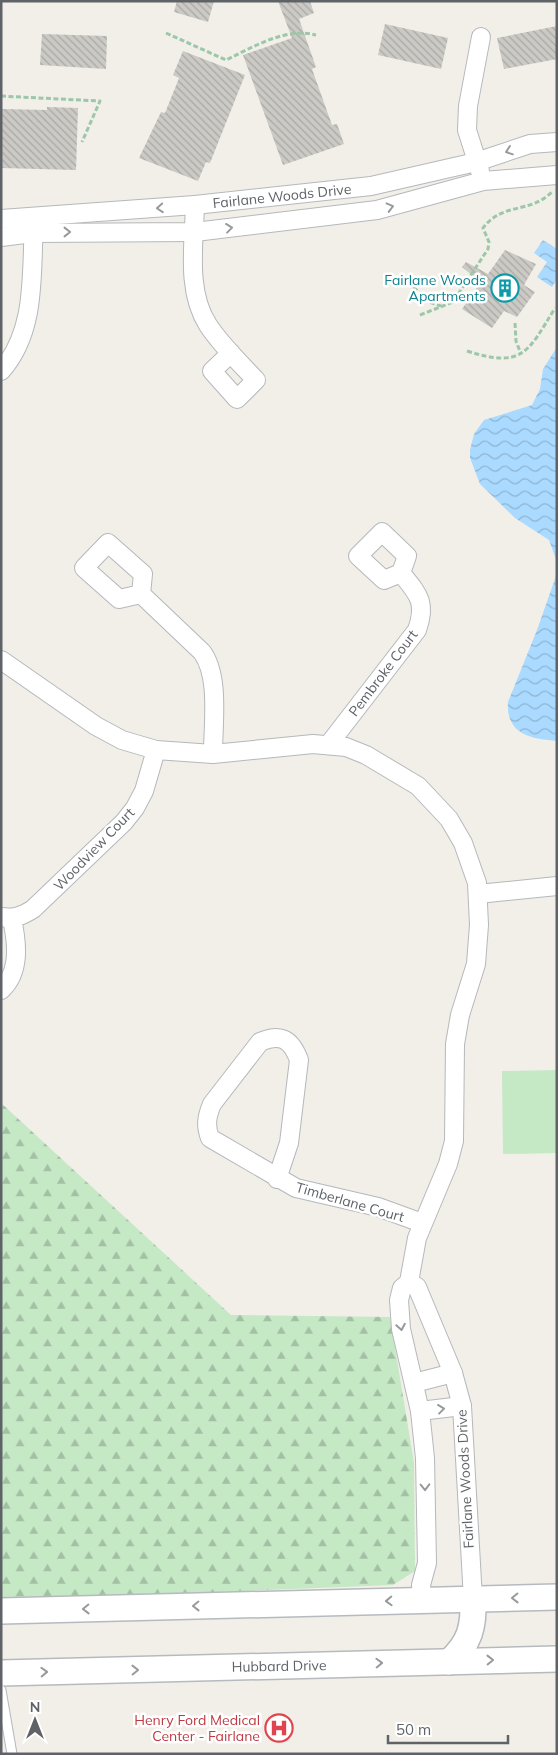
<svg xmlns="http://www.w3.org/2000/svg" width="558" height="1755" font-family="Mulish,sans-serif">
<defs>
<pattern id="forest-firs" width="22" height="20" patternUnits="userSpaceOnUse" patternTransform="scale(1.25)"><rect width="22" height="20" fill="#c5e8c5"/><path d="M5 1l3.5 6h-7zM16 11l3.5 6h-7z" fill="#a3c0a4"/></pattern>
<pattern id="water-waves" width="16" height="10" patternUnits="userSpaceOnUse" patternTransform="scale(1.25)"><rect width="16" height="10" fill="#aadaff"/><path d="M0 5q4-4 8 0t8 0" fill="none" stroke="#8eb4d2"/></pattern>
<pattern id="building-back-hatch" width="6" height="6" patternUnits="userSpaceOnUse" patternTransform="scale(1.25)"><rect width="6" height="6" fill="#cccac5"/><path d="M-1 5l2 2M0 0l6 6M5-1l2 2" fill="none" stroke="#a9a8a4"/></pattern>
</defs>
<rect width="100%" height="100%" fill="#f1efe8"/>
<polygon fill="url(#forest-firs)" points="1,1103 231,1315 390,1317 414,1463 415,1571 393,1585 115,1596 1,1597"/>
<polygon fill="#c5e8c5" points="557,1070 557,1153 503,1154 502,1071"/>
<g fill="url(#water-waves)">
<polygon points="543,240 557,249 557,279 552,287 537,277 547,262 534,253"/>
<path d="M557 347V741C530 739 506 734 508 702L537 630 556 576 557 562 549 540 515 518 480 484 470 458V450L474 434 484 420 532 405 540 389 543 369Z"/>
</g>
<g fill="url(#building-back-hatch)">
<polygon points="177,1 214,1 208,22 174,12"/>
<polygon points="278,1 310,1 314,13 299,19 316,67 312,69 332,125 337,124 344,144 283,165 243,55 292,38"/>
<polygon points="385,24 448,38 441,69 378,55"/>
<polygon points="557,26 557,59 504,69 497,38"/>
<polygon points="42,34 107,36 106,69 40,65"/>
<polygon points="183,51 245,75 210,163 206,162 198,181 139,158 161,112 165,113 179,78 173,75"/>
<polygon points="47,107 78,108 76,170 1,168 1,109 47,110"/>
<polygon points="505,250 536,264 524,285 535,292 517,317 504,311 492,328 462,309 481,282 462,267 466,262 488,274"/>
</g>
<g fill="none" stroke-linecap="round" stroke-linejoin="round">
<g stroke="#b5b8bc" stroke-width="11">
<polyline id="lane" points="1,1690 12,1754"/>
</g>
<g stroke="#b5b8bc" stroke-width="20">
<g id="street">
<polyline points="480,171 467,130 468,106 481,37"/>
<path d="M195 205C194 244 186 291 208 325 221 345 240 363 256 380L237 399 212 371 231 353"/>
<polyline points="1,219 195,205 371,186 476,162 530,144 557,142"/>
<polyline points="1,237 33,233 195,232 377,210 483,181 557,175"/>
<path d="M1 371C37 331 31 272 34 222"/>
<polygon points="108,543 143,574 141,594 119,599 84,568"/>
<path d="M141 594 202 652C220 676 213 724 213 754"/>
<polyline points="1,660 96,726 122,740 156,750 213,754 313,744 346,747 366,755 418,786 449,819 463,843 477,883 479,925 476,964 460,1015 455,1044 454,1141 448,1164 417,1238 409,1282 402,1288 399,1300 401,1329 420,1411 425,1458 427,1563 421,1585 422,1600"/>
<path d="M329 744 417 630C427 602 418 594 401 573L384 580 358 556 382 532 407 556 401 573"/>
<polyline points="478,894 557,886"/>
<path d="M1 917C14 919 22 916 33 909L124 822 135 808 144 791 156 750"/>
<path d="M1 990C21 972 17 942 12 919"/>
<path d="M277 1179 289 1143 299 1060C291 1039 281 1033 260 1042L212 1104C207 1116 205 1125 210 1138L296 1188 378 1207 422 1223"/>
<polyline points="409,1282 417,1287 453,1373 462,1406 473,1599"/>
<polyline points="414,1383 453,1373"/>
<polyline points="420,1411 462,1406"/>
</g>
</g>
<g stroke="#b6babf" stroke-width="28">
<g id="secondary">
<polyline points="1,1611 557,1597"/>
<path d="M449 1662C470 1643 474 1627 473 1599"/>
<polyline points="1,1673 557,1659"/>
</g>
</g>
<g stroke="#9cc7a9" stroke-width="3" stroke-dasharray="5 2.5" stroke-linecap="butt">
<path d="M166 33 226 60C253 47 286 27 316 35"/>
<polyline points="1,96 100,101 82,142"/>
<polyline points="408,282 429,302 441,306"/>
<path d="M420 315 453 302 488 249 489 242 483 228C504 201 529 215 553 191"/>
<polyline points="515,323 516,341 521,354"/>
<path d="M467 351C523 369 528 352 555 308"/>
</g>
<use href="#lane" stroke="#fff" stroke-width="9"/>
<use href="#street" stroke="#fff" stroke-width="18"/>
<use href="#secondary" stroke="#fff" stroke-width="25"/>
</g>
<defs><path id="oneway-chevron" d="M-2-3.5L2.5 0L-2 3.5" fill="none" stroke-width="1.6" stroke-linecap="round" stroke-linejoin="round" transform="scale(1.25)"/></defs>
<g stroke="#979a9d">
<use href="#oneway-chevron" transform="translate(509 151) rotate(161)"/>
<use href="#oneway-chevron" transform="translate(390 207) rotate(-15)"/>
<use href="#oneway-chevron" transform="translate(160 208) rotate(176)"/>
<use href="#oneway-chevron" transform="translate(229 228) rotate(-7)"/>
<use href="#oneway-chevron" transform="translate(67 232)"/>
<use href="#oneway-chevron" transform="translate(401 1327) rotate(80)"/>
<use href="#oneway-chevron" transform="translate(441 1409) rotate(-7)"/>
<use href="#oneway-chevron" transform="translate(425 1487) rotate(89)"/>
<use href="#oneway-chevron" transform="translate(515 1598) rotate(179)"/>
<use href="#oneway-chevron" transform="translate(389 1601) rotate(178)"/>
<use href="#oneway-chevron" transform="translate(196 1606) rotate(179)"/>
<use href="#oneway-chevron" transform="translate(86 1609) rotate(179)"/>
<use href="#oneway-chevron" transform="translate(490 1660) rotate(-1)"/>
<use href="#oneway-chevron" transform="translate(379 1663) rotate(-2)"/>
<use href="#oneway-chevron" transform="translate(135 1670) rotate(-1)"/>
<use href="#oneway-chevron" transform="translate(44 1672) rotate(-2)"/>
</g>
<defs>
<g id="building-ring" transform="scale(1.4375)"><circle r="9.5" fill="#fff" stroke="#0f9aa8" stroke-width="1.5"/><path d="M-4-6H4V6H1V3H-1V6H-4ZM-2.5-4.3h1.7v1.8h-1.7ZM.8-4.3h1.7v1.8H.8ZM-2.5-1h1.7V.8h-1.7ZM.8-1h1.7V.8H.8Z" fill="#0f9aa8"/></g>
<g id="hospital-ring" transform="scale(1.4375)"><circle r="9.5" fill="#fff" stroke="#e0444e" stroke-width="1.5"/><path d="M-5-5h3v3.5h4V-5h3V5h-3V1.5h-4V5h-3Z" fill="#e0444e"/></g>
</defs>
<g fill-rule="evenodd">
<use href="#building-ring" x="505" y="288"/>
<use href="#hospital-ring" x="279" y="1728"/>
</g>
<g text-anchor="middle" stroke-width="5" stroke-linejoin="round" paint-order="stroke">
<g font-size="14" fill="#5f6368" stroke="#fff">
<text transform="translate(282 196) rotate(-6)" y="5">Fairlane Woods Drive</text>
<text transform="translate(383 673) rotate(-53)" y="5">Pembroke Court</text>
<text transform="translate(94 849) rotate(-46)" y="5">Woodview Court</text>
<text transform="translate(350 1202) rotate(16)" y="5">Timberlane Court</text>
<text transform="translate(465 1479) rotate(-93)" y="5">Fairlane Woods Drive</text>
<text transform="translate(279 1666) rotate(-1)" y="5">Hubbard Drive</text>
</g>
<g font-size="14" fill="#0d838f" stroke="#fff" text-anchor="end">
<text x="486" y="285">Fairlane Woods<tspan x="486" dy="16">Apartments</tspan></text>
</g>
<g font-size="14" fill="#be3a42" stroke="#fff" text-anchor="end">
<text x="260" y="1725">Henry Ford Medical<tspan x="260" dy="16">Center - Fairlane</tspan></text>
</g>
</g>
<rect width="558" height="1755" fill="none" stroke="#5f6368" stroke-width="5"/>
<g transform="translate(35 1720)" stroke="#ffffff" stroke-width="4" paint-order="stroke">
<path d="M0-4L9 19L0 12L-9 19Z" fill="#5f6368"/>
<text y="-8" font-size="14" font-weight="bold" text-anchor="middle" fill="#5f6368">N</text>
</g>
<path d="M388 1735v8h120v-8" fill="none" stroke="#5f6368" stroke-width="2.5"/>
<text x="396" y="1735" font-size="15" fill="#5f6368" stroke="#ffffff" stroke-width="4" paint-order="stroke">50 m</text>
</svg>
